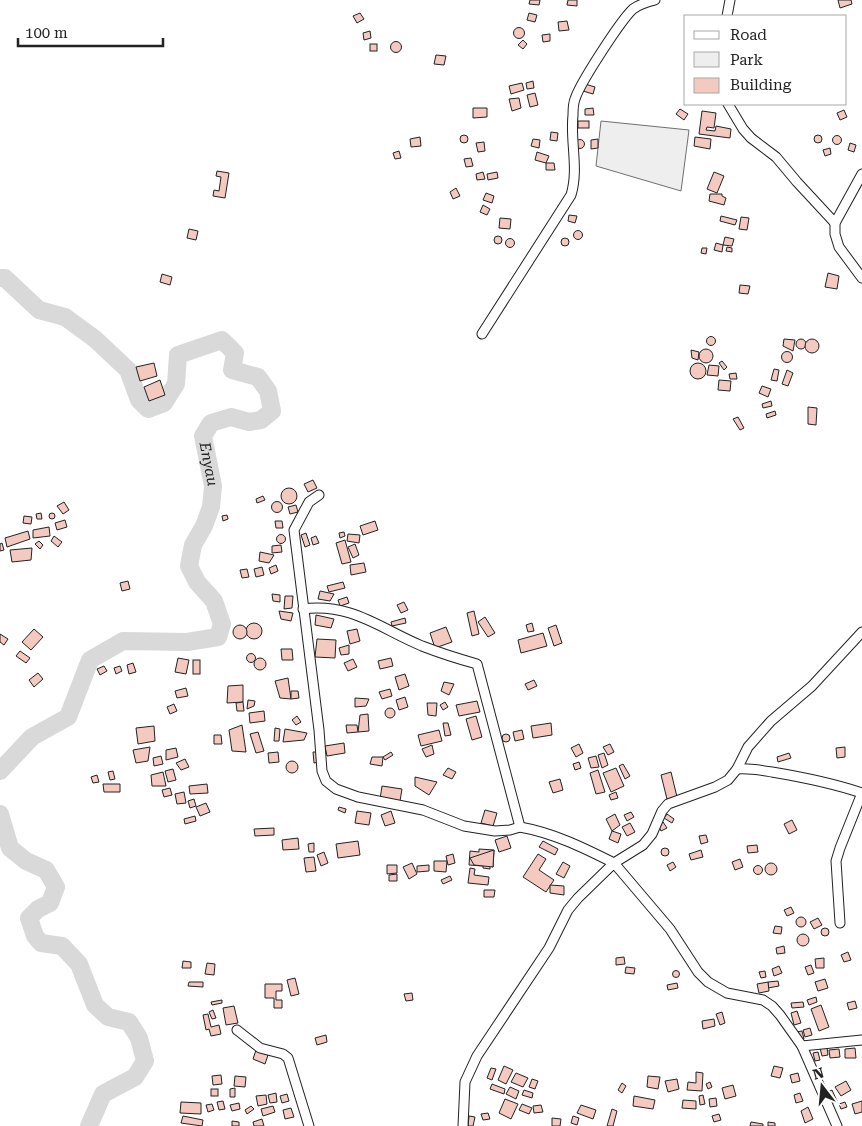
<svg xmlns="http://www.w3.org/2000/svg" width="862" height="1126" font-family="'Roboto Serif',serif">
<rect width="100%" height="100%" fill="#fff"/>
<polygon fill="#eee" stroke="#6f6f6f" points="601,121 689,130 681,191 596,166"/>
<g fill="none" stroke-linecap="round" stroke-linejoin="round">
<g stroke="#d9d9d9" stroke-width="18">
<path id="s1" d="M0 278H5L39 310 65 317 95 339 128 370 139 400 148 409 164 403 176 384 178 355 222 340 235 353 232 370 258 377 268 391 272 411 261 420 249 422 231 417 211 423 203 436 213 486 211 507 204 526 193 545 189 566 197 582 214 601 222 624 218 637 187 642 123 641 90 660 68 717 32 737 0 771"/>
<polyline points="0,814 10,848 26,861 46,870 56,887 50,903 38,909 29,918 35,936 41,943 62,946 79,964 95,1005 108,1017 129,1022 139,1038 145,1061 135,1077 103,1094 89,1126"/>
</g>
</g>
<g fill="#f3c9c0" stroke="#222">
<polygon points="530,0 540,0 539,5 529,4"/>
<polygon points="568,0 577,0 577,6 567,5"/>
<polygon points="838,0 851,0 852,4 840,8"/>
<polygon points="360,13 364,19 357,23 353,16"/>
<polygon points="529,13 537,15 535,22 527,20"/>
<polygon points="567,21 569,30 559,31 558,22"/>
<circle cx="519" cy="33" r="5.5"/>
<polygon points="370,31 371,38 364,40 363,33"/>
<polygon points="550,34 550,41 543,42 542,35"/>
<polygon points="523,40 527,44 523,49 518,45"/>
<circle cx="396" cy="47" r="5.5"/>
<rect x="370" y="44" width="7" height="7"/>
<polygon points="436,55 446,56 444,65 434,64"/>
<polygon points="533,81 534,88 527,89 526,83"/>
<polygon points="522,83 524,90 511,94 509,86"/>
<polygon points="585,84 595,87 593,94 583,91"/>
<polygon points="535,93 538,105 530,107 527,95"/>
<polygon points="519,98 521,108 512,111 509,99"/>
<polygon points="473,108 487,108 487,117 473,118"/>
<polygon points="593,108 594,115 585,115 585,109"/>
<polygon points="680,109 688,114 684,120 676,114"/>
<polygon points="844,110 847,117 840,120 837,113"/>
<polygon points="702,111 716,113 714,128 707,127 706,130 715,131 716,126 731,129 730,138 699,134"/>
<rect x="578" y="121" width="11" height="7"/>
<polygon points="551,132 558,133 557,141 550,140"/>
<circle cx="464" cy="139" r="4"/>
<circle cx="818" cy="139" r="4"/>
<circle cx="837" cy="140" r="4.5"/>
<polygon points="420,137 421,146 411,147 410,139"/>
<polygon points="695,137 711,139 710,149 694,146"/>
<polygon points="533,139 540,140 539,148 531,146"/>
<polygon points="598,139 598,148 591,149 591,140"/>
<circle cx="580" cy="144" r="4.5"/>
<polygon points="484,142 485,151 478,152 476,143"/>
<polygon points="850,143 856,145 854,152 848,150"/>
<polygon points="830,148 831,154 825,156 823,150"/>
<polygon points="399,151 401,158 395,159 393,153"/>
<polygon points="537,152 549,156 546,163 535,160"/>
<polygon points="471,158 473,166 466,167 464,159"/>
<polygon points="546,163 554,163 555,170 546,170"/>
<polygon points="217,171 229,173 225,198 213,196 214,190 219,191 221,177 216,176"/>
<polygon points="483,172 485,179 477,180 476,174"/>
<polygon points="497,172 498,178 488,180 487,174"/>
<polygon points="714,172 724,176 717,193 707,189"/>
<polygon points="456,188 460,196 453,199 450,192"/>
<polygon points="486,193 494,196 492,203 483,200"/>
<polygon points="710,194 722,194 722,196 726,198 724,205 709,201"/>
<polygon points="483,205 490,209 487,215 480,212"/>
<polygon points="569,215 577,216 575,223 568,221"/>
<polygon points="721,216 737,220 735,225 720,221"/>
<polygon points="741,217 749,218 747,230 739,229"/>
<polygon points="500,218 511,219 510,229 499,228"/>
<polygon points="189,229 198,231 196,240 187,238"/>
<circle cx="578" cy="235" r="4.5"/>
<circle cx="498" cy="240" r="4"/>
<polygon points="725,237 734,239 732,246 723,245"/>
<circle cx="565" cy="242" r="4"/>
<circle cx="510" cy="243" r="4.5"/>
<polygon points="716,243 723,245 722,252 714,250"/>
<polygon points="727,247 732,248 732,252 726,251"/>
<polygon points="702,248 707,248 706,254 701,253"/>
<polygon points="828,273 839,276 837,289 825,287"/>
<polygon points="162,274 172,277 170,285 160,282"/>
<polygon points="740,285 750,286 748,294 739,293"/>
<circle cx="711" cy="341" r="4.5"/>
<circle cx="801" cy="344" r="5"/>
<polygon points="784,339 795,340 793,351 783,346"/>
<circle cx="812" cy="346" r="7"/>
<circle cx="706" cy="356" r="7"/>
<polygon points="691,350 699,352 698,360 692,358"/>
<circle cx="787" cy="357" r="5.5"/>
<polygon points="722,361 727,367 724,370 719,363"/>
<polygon points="154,363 157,376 140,381 136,367"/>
<circle cx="698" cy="371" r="8"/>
<polygon points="709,365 719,366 718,376 707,375"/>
<polygon points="774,369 779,370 777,381 771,380"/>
<polygon points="787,370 793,373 788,386 782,384"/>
<polygon points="736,373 737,379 730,379 729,374"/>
<polygon points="160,380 165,395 149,401 144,387"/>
<polygon points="719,380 731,381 730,391 718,390"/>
<polygon points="762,386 771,389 768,397 759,393"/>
<polygon points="771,401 772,406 763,408 762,404"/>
<polygon points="808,407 817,408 816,425 808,424"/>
<polygon points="775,411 776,415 767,418 766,414"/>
<polygon points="738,417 744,428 740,430 733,419"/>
<polygon points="313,480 317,488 308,492 304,484"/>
<circle cx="289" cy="496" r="8"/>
<polygon points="263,496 265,500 257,503 256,499"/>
<circle cx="277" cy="507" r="5.5"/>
<polygon points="64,502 69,510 63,514 57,506"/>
<polygon points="296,505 298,512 290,514 288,507"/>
<polygon points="41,513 42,519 37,519 36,514"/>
<circle cx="52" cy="516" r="3"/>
<polygon points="227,515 228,519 223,521 222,516"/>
<polygon points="24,516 32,517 31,524 23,523"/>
<polygon points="65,520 67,527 57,530 55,523"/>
<polygon points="275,521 282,521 283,528 276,528"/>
<polygon points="375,521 378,530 363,535 360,526"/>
<polygon points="49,527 50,536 33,538 33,530"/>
<polygon points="28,531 30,539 7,547 5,538"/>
<polygon points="344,532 345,536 340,538 339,533"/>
<polygon points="306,533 310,545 305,547 301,535"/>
<polygon points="348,534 360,535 359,543 347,541"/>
<circle cx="281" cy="539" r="4.5"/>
<polygon points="54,536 62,542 58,547 51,541"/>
<polygon points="316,536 319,543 313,545 311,538"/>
<polygon points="345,540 351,562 342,564 336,543"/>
<polygon points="39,541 43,545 40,549 35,544"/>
<polygon points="2,543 4,550 0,551 0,544"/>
<polygon points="355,544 359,555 353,558 348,547"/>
<polygon points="281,545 282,552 272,553 272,546"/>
<polygon points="32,548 31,560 12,562 10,550"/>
<polygon points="260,552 274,555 269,563 259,561"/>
<polygon points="364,563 366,572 351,575 350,565"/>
<polygon points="276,565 278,571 271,574 269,568"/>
<polygon points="262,567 264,575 256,577 254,569"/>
<polygon points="247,569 249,577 242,578 240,570"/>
<polygon points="128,581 130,589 122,591 120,583"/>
<polygon points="343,582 345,588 329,592 327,586"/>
<polygon points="320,591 334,594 330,601 318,599"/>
<polygon points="272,594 280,595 280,602 273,601"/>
<polygon points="285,596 293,596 292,608 284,609"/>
<polygon points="347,597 349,603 340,606 338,600"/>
<polygon points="404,602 408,610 401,613 397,605"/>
<polygon points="279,611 293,613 291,621 281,619"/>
<polygon points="474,611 479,634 472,636 467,613"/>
<polygon points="316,615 334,619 331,628 315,625"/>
<polygon points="485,617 495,633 488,637 478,622"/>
<polygon points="405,618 406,623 392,626 391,622"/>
<polygon points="532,623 534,631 528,632 526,625"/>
<circle cx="254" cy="631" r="8"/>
<polygon points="556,625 562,643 554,646 548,628"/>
<circle cx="240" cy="632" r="7"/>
<polygon points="446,627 452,642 435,648 430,633"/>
<polygon points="34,629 43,637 31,650 22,642"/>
<polygon points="357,629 360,641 350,644 347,631"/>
<polygon points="543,633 547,646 521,653 518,640"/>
<polygon points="0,634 8,639 4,645 0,642"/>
<polygon points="317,639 336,640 335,658 315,657"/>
<polygon points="349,645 349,654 341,655 339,648"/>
<polygon points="281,649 292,649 293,660 282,660"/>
<polygon points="20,651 30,658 26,663 16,656"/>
<circle cx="251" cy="658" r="4.5"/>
<circle cx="260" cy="664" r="6"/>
<polygon points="178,658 189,660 186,674 175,672"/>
<polygon points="391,658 393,666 380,669 378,661"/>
<polygon points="353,659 357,667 348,671 344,663"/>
<rect x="193" y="660" width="7" height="14"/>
<polygon points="133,663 136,672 129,674 127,665"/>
<polygon points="104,666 107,671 100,675 97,669"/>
<polygon points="120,666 122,671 116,674 114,668"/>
<polygon points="38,673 43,679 34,687 29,680"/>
<polygon points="405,674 409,686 399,690 395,677"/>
<polygon points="288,678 291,699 280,698 275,681"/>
<polygon points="534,680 537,686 528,690 525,684"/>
<polygon points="444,682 454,684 449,695 441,691"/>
<polygon points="243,685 243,702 227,703 228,686"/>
<polygon points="186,688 188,696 177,698 175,691"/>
<polygon points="390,689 392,696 382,699 379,692"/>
<polygon points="291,691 298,691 299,698 291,699"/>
<polygon points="405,697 408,707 399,710 396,700"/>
<polygon points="355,698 369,699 366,706 355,707"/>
<polygon points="248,700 255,701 254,706 247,709"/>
<polygon points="477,701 480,712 459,716 456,705"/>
<polygon points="243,702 244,711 237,711 236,703"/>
<polygon points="445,702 448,707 443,710 440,705"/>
<polygon points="427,703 437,703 436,716 428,715"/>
<polygon points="174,704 177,711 170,714 167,707"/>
<circle cx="390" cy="713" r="5"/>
<polygon points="264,711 265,721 250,723 249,713"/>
<polygon points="368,714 369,731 358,732 360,715"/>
<polygon points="297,716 301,722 296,725 292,720"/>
<polygon points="476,716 482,737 472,740 466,719"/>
<polygon points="443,723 448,723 451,735 445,736"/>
<polygon points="551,723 552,735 533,738 531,726"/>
<polygon points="242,725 246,752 232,751 229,730"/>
<polygon points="346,725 357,725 358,732 347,733"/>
<polygon points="154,726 155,741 138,744 136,728"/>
<polygon points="275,728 280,729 279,741 274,741"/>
<polygon points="285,729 307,733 304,740 283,742"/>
<polygon points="439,730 442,741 421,746 418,735"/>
<polygon points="522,730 524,739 515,741 513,732"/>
<polygon points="258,732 264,751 256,753 250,734"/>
<circle cx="506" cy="738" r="4"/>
<polygon points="214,735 221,735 222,744 214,744"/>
<polygon points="344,743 345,753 327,756 325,746"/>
<polygon points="579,744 583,753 576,757 571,748"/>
<polygon points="610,744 614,752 608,755 603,747"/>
<polygon points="432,745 434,754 426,757 422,749"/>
<polygon points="150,747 148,761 136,763 133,750"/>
<polygon points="845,747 845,757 837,758 836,748"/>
<polygon points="176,748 178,757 166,760 166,750"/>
<polygon points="278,752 279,762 269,763 268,753"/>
<polygon points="313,752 318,752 319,762 314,763"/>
<polygon points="391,752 393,755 385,760 383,757"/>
<polygon points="604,753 608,765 602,768 598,755"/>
<polygon points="789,753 791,758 778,762 777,757"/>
<polygon points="161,756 163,764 154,766 153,758"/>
<polygon points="596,756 599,767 591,768 588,758"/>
<polygon points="372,757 383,757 382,766 370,764"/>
<polygon points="185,759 189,767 181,770 176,763"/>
<circle cx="292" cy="767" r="6"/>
<polygon points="579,762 581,768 575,770 573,764"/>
<polygon points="623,764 630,776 625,779 619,766"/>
<polygon points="448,768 456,772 452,779 443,775"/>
<polygon points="616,768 624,786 611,792 603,773"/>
<polygon points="173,769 176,780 168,782 165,771"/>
<polygon points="598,770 605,792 596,794 590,773"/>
<polygon points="113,771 115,779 110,780 108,772"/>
<polygon points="163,772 166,786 152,786 151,775"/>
<polygon points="671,772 677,797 667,799 661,775"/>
<polygon points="97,775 99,782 93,783 91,777"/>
<polygon points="415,777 437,782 429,795 415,786"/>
<polygon points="560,779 563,790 553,793 549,782"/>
<polygon points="103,784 120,784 120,792 104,792"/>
<polygon points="207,784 208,793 190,794 189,786"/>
<polygon points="382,786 402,789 400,801 380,799"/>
<polygon points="170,788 172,795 164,797 162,790"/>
<polygon points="184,792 186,803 177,804 175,794"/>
<polygon points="616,792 618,798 611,800 609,795"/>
<polygon points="194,799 196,806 190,808 188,801"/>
<polygon points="206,803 210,812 200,816 196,807"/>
<polygon points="339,807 346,809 345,813 338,810"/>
<polygon points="485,810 497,813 493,826 481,823"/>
<polygon points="357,811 371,813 369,825 355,823"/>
<polygon points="391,811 395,823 385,826 381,815"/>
<polygon points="631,812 634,817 627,821 624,815"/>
<polygon points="615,814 620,825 612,831 606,819"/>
<polygon points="667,814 674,819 672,823 664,818"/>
<polygon points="195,816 196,821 185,824 184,819"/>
<polygon points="792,820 797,830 789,834 784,824"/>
<polygon points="663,822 667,828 661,831 658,825"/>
<polygon points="630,823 635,832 627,836 622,827"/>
<polygon points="274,828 274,835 255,836 254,829"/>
<polygon points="612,831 621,834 618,843 609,839"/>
<polygon points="706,835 708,842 701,844 699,836"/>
<polygon points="507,836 511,848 499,852 495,840"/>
<polygon points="298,838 299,849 283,850 282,840"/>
<polygon points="358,841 360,855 338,858 336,844"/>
<polygon points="543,841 558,849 555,855 539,847"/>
<polygon points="314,843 314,852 309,852 308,844"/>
<polygon points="757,845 758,852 748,853 747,846"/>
<circle cx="665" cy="852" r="4"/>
<polygon points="479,849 494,850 493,867 490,866 490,869 483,868 483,866 469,865 470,851 479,852"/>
<polygon points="494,850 493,867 474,865 470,858"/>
<polygon points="701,850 703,857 691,860 689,854"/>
<polygon points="324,852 328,863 321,866 317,855"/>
<polygon points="453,854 455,863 448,865 446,856"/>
<polygon points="538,854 546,859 539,870 554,880 546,892 523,877"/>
<polygon points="314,857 316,871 306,872 304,858"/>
<polygon points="740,859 743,867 735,870 732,862"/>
<polygon points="434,861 447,861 446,872 434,871"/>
<polygon points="563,862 570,866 564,878 556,874"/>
<polygon points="673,862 676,867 670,871 667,865"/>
<circle cx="771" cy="869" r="6"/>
<polygon points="412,863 417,874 409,879 403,867"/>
<polygon points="387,865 397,865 397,873 387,874"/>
<polygon points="429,865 429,871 417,872 417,866"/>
<circle cx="758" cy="870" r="4.5"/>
<polygon points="470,868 475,869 474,875 489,877 488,885 468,883"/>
<polygon points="397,874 397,881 389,881 389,875"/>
<polygon points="450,876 452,880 443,884 441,880"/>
<polygon points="550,885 564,886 564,895 550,893"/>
<polygon points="484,890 495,890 494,897 484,897"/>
<polygon points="791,907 794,913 787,916 784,910"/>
<circle cx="801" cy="922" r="5"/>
<polygon points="818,918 822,925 814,929 810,922"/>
<polygon points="775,926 782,927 781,934 773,933"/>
<circle cx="825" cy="932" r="4"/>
<circle cx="803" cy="940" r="6"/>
<polygon points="784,946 785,953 777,954 776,948"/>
<polygon points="848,952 851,960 844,962 841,955"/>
<polygon points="624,957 625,964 616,965 616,958"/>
<polygon points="824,958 824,968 816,968 815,959"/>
<polygon points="183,961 191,962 191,968 182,968"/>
<polygon points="207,963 215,964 214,975 205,974"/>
<polygon points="811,965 814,973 808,975 805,967"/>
<polygon points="779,966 782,973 774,976 772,969"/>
<polygon points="626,967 635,968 634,974 625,973"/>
<circle cx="676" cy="974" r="3.5"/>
<polygon points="765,971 766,977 761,978 759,972"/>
<polygon points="295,978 299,994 291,996 287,980"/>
<polygon points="825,979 828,988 818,991 815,982"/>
<polygon points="778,981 779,986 768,988 768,982"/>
<polygon points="189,982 203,982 203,987 188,986"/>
<polygon points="768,982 769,991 759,993 757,984"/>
<polygon points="677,983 678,988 668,990 667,985"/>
<polygon points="265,984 282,984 282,991 276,991 276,1000 282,1000 282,1008 274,1008 274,998 265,998"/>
<polygon points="412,993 413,1000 406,1001 404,994"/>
<polygon points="816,997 817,1002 809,1005 807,1000"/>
<polygon points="222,1000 222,1003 212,1005 211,1002"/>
<polygon points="855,1001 857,1008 849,1010 847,1003"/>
<polygon points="803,1002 804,1007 792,1008 791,1003"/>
<polygon points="821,1005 829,1027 819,1031 811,1009"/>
<polygon points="234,1006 238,1023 226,1025 223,1008"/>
<polygon points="213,1010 216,1018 212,1019 209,1012"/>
<polygon points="797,1011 801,1023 794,1025 791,1013"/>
<polygon points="722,1012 725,1023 720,1025 716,1014"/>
<polygon points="208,1014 211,1027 219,1025 221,1034 211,1036 209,1029 206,1030 203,1015"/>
<polygon points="714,1019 715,1026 703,1029 702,1021"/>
<polygon points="810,1028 812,1035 805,1037 803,1030"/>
<polygon points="802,1031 804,1039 799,1041 796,1032"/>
<polygon points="326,1035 327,1042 317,1045 315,1038"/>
<polygon points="827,1047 828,1055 822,1056 820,1048"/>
<polygon points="855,1048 856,1058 845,1058 845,1049"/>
<polygon points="839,1049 840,1057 830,1058 829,1050"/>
<polygon points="256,1050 268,1055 265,1064 253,1059"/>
<polygon points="818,1052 820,1060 815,1061 813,1053"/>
<polygon points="504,1066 513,1070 506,1084 498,1080"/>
<polygon points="774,1066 783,1068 780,1078 771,1076"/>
<polygon points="491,1068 496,1069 492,1080 487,1078"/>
<polygon points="696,1072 703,1073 702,1091 687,1090 688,1082 696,1083"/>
<polygon points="516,1073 528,1078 523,1087 511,1082"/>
<polygon points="798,1073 800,1081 792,1083 790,1075"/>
<polygon points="221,1075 222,1084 213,1085 212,1076"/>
<polygon points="235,1076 246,1077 245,1087 234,1086"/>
<polygon points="648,1076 660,1077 658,1089 647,1087"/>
<polygon points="532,1079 538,1081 535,1089 529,1087"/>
<polygon points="677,1079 679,1089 668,1092 665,1081"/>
<polygon points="846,1081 851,1090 841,1096 835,1087"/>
<polygon points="710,1082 712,1087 708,1089 706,1084"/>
<polygon points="622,1083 626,1086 622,1093 618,1090"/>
<polygon points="492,1084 505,1089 504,1094 490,1089"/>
<polygon points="733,1085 736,1096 725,1099 722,1088"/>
<polygon points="510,1087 519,1091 516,1099 506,1094"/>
<polygon points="235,1088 235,1097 230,1097 230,1089"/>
<rect x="211" y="1089" width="7" height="7"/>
<polygon points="524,1090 533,1093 532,1098 522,1095"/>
<polygon points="832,1090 837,1101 829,1105 824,1094"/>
<polygon points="276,1093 277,1102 270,1103 268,1095"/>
<polygon points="800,1093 803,1101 796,1103 794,1095"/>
<polygon points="287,1094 289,1101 282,1103 280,1096"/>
<polygon points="266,1095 267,1104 258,1106 256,1096"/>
<polygon points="703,1095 705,1104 700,1105 699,1096"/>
<polygon points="634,1096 655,1100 653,1109 633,1106"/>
<polygon points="716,1098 717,1106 710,1107 709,1099"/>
<polygon points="505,1099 518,1104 511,1119 499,1113"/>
<polygon points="683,1100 696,1101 696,1109 682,1108"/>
<polygon points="223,1101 225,1109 219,1110 217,1102"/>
<polygon points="862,1101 862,1112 855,1114 852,1104"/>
<polygon points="181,1102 201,1103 201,1114 180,1113"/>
<polygon points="845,1102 847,1107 841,1109 839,1104"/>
<polygon points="239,1103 240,1109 232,1111 230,1105"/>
<polygon points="212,1104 214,1110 208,1112 206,1105"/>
<polygon points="522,1104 532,1108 529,1114 519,1110"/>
<polygon points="541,1105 543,1112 534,1113 533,1106"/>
<polygon points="581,1105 596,1110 593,1119 577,1113"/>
<polygon points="251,1106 254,1109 247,1114 245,1110"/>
<polygon points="273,1106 275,1112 263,1116 261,1109"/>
<polygon points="808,1107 813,1119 805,1123 801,1111"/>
<polygon points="291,1108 294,1117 285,1119 283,1110"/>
<polygon points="612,1109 617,1111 613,1126 607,1126"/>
<polygon points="488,1113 490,1119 483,1120 481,1114"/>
<polygon points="719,1114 721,1120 714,1122 712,1116"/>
<polygon points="183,1116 203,1120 202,1126 181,1123"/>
<polygon points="469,1116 475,1117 473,1126 468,1126"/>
<polygon points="573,1116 579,1118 577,1125 571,1123"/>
<polygon points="552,1118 561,1119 560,1126 552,1126"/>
<polygon points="262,1119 264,1126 254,1126 253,1122"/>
<polygon points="232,1121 239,1122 239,1126 232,1126"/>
<polygon points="751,1122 763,1124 763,1126 750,1126"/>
<polygon points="768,1122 775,1123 775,1126 768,1126"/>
</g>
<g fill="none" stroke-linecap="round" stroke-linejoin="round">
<g stroke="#222" stroke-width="11">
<g id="minor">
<polyline points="727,16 730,0"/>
<polyline points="728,104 743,129 751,138 776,157 797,182 835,223"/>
<polyline points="862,174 835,223 835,234 839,247 862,278"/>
<path d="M482 334 571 195C579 169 570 141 573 115 573 110 573 104 575 99 580 83 621 20 633 9 640 4 647 2 655 0"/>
<polyline points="319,495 309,502 294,530 319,730 322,771 326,781 336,789 358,797 423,810 464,826 495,831 510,830 520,827"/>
<path d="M303 609C352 603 379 628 422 646 440 653 459 659 477 664L520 827C554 833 584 848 614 863L643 845 652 834 662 811 668 804 715 787 728 780 737 769 748 747 771 721 812 686 862 632"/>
<path d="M737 769C749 768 760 770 772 772 802 777 832 783 862 793"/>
<polyline points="840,923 836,861 840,848 862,793"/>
<polyline points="237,1030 260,1048 283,1054 288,1058 309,1126"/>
<polyline points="802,1046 862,1040"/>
<polyline points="463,1126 465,1082 477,1056 549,948 568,910 578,898 614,863 670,929 698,972 708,982 727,993 763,1000 772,1006 780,1015 802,1046 837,1126"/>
</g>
</g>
<use href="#minor" stroke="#fff" stroke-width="9"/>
</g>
<g text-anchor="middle" stroke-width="4" stroke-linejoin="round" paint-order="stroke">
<g font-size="15" font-style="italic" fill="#222" stroke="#fff">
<text dy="5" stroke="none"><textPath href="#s1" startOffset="531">Enyau</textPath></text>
</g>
</g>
<rect x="684" y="15" width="162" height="90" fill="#ffffff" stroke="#a7a7a7"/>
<rect x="694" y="31" width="25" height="8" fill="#ffffff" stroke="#a7a7a7"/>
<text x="730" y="40" font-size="15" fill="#222222">Road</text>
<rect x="694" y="52" width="25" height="15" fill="#eeeeee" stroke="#a7a7a7"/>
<text x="730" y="65" font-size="15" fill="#222222">Park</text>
<rect x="694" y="78" width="25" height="15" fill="#f3c9c0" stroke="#a7a7a7"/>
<text x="730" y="90" font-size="15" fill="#222222">Building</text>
<g transform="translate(822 1086) rotate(344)" stroke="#ffffff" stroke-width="4" paint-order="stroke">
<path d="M0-4L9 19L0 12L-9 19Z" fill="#222222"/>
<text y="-8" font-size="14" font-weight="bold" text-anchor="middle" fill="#222222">N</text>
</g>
<path d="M18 38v8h145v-8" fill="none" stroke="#222222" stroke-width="2.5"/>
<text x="25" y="38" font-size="15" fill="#222222" stroke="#ffffff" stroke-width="4" paint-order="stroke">100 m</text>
</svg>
